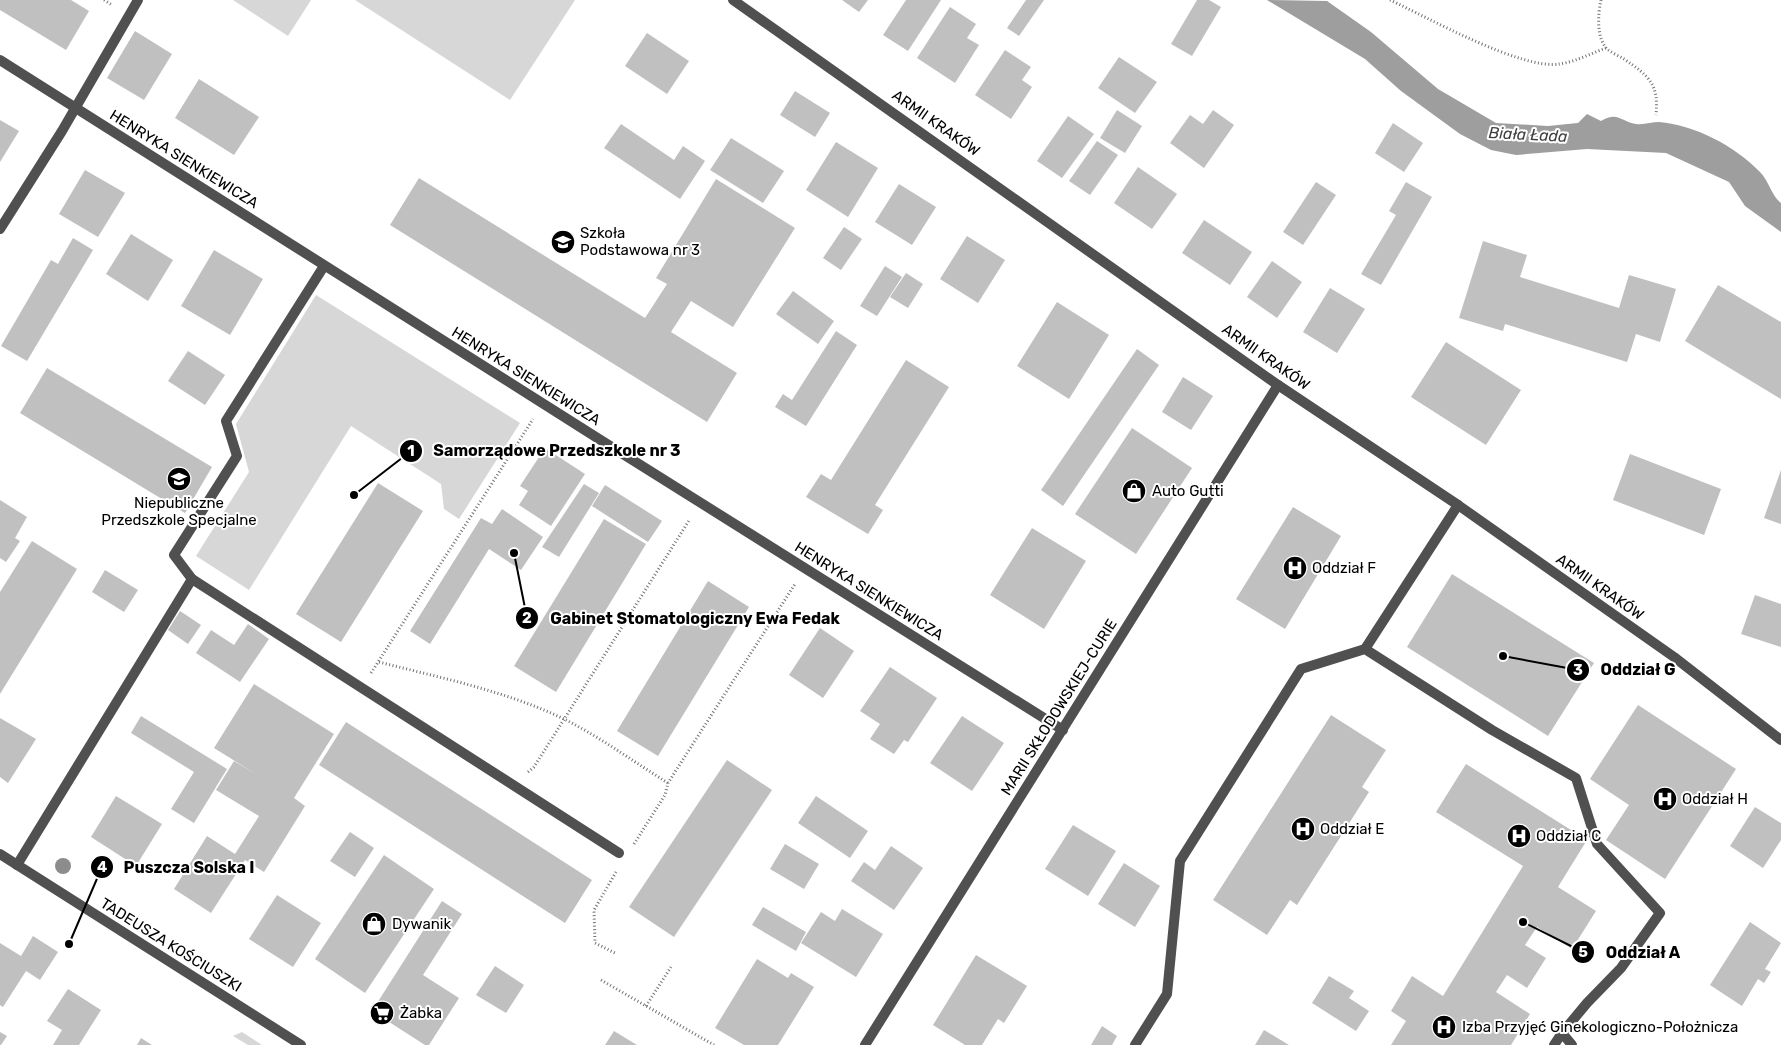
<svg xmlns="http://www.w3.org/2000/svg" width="1781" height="1045" font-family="Rubik,sans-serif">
<rect width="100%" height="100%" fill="#fff"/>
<g fill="#d7d7d7">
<polygon points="233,0 311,0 288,36"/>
<polygon points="355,0 575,0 510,100"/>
<polygon points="316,295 520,423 459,519 444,509 441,484 351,426 249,590 196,556 249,472 236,424"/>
<polygon points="242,1032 262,1045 248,1045 233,1036"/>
</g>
<path fill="#9e9e9e" d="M1267 0 1327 1 1371 32 1438 89 1496 123 1548 126 1578 123 1587 114 1601 121C1618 111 1621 122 1636 124 1644 125 1652 122 1659 122 1695 125 1735 146 1760 172 1769 181 1771 195 1781 203V232L1745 206 1729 182 1666 153 1587 149 1516 155 1491 150 1460 134 1401 91 1365 59Z"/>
<g fill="#c0c0c0">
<polygon points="0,0 71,0 89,11 66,50 0,10"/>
<polygon points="842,0 868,0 859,12"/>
<polygon points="906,0 941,0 908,51 883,35"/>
<polygon points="1026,0 1044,0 1019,36 1007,28"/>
<polygon points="1197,0 1209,0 1221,7 1192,56 1171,44"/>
<polygon points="950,7 976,24 967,38 979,45 955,83 917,58"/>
<polygon points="135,31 172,54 144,100 107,78"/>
<polygon points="647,33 689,61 667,94 625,66"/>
<polygon points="1005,50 1031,67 1022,80 1032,87 1011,119 975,95"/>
<polygon points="1119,57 1157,82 1135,113 1098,88"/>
<polygon points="199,79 259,117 234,155 175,118"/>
<polygon points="795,91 830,113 815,137 780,115"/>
<polygon points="1117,110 1142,126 1125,153 1100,138"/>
<polygon points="1213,110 1234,125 1204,168 1170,143 1190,115 1203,124"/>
<polygon points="1068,116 1094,134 1062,178 1037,161"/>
<polygon points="0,120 19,131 0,162"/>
<polygon points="1393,123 1423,143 1404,172 1375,153"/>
<polygon points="621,124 674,160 683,146 705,161 680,199 604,148"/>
<polygon points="731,138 784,171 763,203 710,170"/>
<polygon points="1097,141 1118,155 1090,195 1069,181"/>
<polygon points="836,142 878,168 848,217 806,190"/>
<polygon points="1138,167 1177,194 1152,229 1114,203"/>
<polygon points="85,170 125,193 98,237 59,214"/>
<polygon points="419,178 645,318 667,284 656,278 716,179 795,228 733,327 691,301 671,332 737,373 707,422 390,225"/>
<polygon points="1316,182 1336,195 1303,245 1283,232"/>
<polygon points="1406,182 1432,197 1381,285 1361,274 1396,215 1389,211"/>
<polygon points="899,184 936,207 912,245 875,222"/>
<polygon points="1204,220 1252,252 1230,285 1182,253"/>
<polygon points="844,227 862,239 841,270 823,258"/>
<polygon points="131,234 173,260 148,301 106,274"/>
<polygon points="967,236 1005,260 978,303 940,279"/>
<polygon points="73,238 93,250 27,361 1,346 51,260 58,264"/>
<polygon points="1483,241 1527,255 1520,277 1619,308 1629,275 1676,289 1660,342 1636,334 1627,362 1505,324 1503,331 1459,318"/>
<polygon points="214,250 263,279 230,335 181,306"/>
<polygon points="1272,261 1302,282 1277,318 1247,297"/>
<polygon points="885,266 902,277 877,316 860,306"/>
<polygon points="906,273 923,284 908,308 890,297"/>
<polygon points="1718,285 1781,322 1781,399 1685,341"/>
<polygon points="1330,288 1365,309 1337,353 1303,332"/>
<polygon points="793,291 834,321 818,344 776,314"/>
<polygon points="1057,302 1109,335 1069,399 1017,366"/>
<polygon points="836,331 857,345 806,426 775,407 783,394 792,400"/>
<polygon points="1446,342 1521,390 1486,445 1411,397"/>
<polygon points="1137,349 1159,365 1063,506 1041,490"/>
<polygon points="188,351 225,375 205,405 168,381"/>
<polygon points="906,360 949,387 875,505 883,510 868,534 806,497 821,474 831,480"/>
<polygon points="47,368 212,467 185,513 20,413"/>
<polygon points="1183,377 1213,396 1191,430 1162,412"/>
<polygon points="1132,428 1192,468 1136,554 1075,514"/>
<polygon points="545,448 585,474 551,526 519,505 528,491 520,486"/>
<polygon points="1630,454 1721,489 1704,535 1613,500"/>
<polygon points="1781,470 1781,524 1764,518"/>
<polygon points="378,483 423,511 341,642 296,614"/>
<polygon points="584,484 599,493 559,557 542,547"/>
<polygon points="605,485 662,521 648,542 592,506"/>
<polygon points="0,500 27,517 15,538 20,541 6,562 0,558"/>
<polygon points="1293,507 1341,536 1285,629 1236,599"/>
<polygon points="502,509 543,537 521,570 489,549 430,644 410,631 481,518 492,524"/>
<polygon points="604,519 646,544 556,692 514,666"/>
<polygon points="1032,528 1086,561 1044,629 990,595"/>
<polygon points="32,541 77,569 0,694 0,592"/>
<polygon points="105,570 138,590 124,612 92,592"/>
<polygon points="1452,574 1594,663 1548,736 1407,647"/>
<polygon points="708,581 749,607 658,756 617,731"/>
<polygon points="1755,595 1781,604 1781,647 1741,634"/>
<polygon points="180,611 201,625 188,644 168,630"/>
<polygon points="248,624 269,639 240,682 196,653 211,630 234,645"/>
<polygon points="820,628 854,651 823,698 789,675"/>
<polygon points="890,667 937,698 908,742 904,740 894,754 870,739 880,724 860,711"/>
<polygon points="254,684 334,734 294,798 305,806 264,872 245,860 211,913 174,889 207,836 235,854 259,816 216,790 234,761 259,776 214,748"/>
<polygon points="1638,705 1736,769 1665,879 1606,840 1629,805 1590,779"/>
<polygon points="1331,715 1386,750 1362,787 1369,792 1297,905 1290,900 1267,935 1213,900"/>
<polygon points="141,716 227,769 194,823 171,809 194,772 131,733"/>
<polygon points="962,716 1004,743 972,791 930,763"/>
<polygon points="0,718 36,739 8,783 0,777"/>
<polygon points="346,722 592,880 565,923 319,765"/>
<polygon points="727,760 772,790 674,937 629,907"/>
<polygon points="1466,764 1587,840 1558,887 1596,911 1572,949 1537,927 1525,945 1546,958 1527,988 1507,975 1496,992 1530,1014 1511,1045 1391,1045 1406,1021 1391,1011 1412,976 1443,996 1523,866 1436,812"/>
<polygon points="116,796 162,824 136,866 91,837"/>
<polygon points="816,796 868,831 850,858 798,823"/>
<polygon points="1755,807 1781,823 1781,840 1763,868 1730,846"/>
<polygon points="1073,825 1116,851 1088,896 1045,869"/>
<polygon points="350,832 374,848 355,877 330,861"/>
<polygon points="785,844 819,864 804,889 770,869"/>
<polygon points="891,846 923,868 894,910 851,881 864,862 875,870"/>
<polygon points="384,855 434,889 365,993 315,959"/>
<polygon points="1124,863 1160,886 1135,927 1098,904"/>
<polygon points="277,895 321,923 293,967 249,939"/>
<polygon points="442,901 462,914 423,975 459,998 429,1045 425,1045 372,1011"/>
<polygon points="763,907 806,932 796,951 752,925"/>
<polygon points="842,909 883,934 856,977 801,943 821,912 835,921"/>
<polygon points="1750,922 1781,943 1765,969 1771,972 1764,983 1758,979 1742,1006 1710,985"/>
<polygon points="33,936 58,952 40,980 26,971 3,1007 0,1005 0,943 21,956"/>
<polygon points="976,955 1027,986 1004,1023 998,1019 982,1045 965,1045 933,1025"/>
<polygon points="757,959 788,978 791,973 814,987 778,1045 744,1045 715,1028"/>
<polygon points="495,966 524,985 506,1013 476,995"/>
<polygon points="1329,976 1354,991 1349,998 1369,1011 1356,1031 1312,1003"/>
<polygon points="68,989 101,1010 79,1045 53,1045 62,1030 47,1021"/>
<polygon points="1102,1026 1117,1036 1112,1045 1091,1045"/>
<polygon points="1264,1030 1289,1045 1255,1045"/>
<polygon points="614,1031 637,1045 605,1045"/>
<polygon points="0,1032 7,1036 1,1045 0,1045"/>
<polygon points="141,1038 152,1045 137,1045"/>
</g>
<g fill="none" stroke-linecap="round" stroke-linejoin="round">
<g stroke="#727272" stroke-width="3" stroke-dasharray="1 2.5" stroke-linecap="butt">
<polyline points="104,0 112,5"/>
<path d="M1390 0C1427 17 1521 70 1559 64 1575 62 1592 53 1606 48"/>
<path d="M1601 0C1598 14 1596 37 1607 49 1612 53 1619 56 1624 59 1649 76 1659 84 1656 115"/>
<path d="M379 662C441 678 506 691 564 719 600 737 634 762 668 783"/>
<polyline points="371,673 533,419"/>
<polyline points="528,772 534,767 690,519"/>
<polyline points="634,844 665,795 668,783 795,584"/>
<polyline points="616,872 594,910 595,943 617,954"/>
<polyline points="601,980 714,1045"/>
<polyline points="646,1006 671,967"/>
</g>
<g stroke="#505050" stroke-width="10">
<polyline points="0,229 62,131 138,0"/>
<polyline points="192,579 174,555 237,456 226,421 324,266"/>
<polyline points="1365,649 1458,505"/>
<polyline points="17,865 192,579 619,853"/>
<polyline points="1135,1045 1167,994 1180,861 1301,669 1365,649 1492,730 1576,778 1597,844 1660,913 1621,968 1587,1003 1562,1033 1572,1045"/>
<polyline points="1554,1045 1562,1033"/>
</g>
<g stroke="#505050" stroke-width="10">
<polyline points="733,0 1278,385 1458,505 1674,657 1781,740"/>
<polyline points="0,60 599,439 1063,730"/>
<polyline points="865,1045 1278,385"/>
</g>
<polyline stroke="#505050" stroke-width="10" points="0,854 301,1045"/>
</g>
<circle fill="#8c8c8c" cx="63" cy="866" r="8"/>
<defs>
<g id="school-disc" transform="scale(1.25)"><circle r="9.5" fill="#000" stroke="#fff"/><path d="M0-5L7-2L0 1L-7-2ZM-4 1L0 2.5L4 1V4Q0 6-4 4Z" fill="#fff"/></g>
<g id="shop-disc" transform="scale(1.25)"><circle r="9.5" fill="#000" stroke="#fff"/><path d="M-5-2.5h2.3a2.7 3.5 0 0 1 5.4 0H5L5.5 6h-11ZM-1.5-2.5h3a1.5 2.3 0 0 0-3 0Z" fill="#fff"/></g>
<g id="hospital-disc" transform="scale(1.25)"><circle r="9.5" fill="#000" stroke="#fff"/><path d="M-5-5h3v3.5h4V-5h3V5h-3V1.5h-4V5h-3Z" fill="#fff"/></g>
<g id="supermarket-disc" transform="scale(1.25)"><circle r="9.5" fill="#000" stroke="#fff"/><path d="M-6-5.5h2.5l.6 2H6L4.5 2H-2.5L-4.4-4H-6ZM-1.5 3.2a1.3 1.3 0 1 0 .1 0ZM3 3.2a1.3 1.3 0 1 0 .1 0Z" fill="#fff"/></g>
</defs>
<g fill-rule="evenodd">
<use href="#school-disc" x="563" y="242"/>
<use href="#school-disc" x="179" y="479"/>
<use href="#shop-disc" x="1134" y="491"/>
<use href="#hospital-disc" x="1295" y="568"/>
<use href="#hospital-disc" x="1665" y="799"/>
<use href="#hospital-disc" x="1303" y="829"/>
<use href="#hospital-disc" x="1519" y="836"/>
<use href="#shop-disc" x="374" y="924"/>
<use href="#supermarket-disc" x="382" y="1013"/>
<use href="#hospital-disc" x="1444" y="1027"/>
</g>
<g text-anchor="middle" stroke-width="4" stroke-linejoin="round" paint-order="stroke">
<g font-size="15" fill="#000" stroke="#fff">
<text transform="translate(936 123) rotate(35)" y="5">ARMII KRAKÓW</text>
<text transform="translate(184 159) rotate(32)" y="5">HENRYKA SIENKIEWICZA</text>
<text transform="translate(1266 357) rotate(35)" y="5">ARMII KRAKÓW</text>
<text transform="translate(526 376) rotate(32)" y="5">HENRYKA SIENKIEWICZA</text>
<text transform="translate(1600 587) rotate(35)" y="5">ARMII KRAKÓW</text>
<text transform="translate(869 591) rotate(32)" y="5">HENRYKA SIENKIEWICZA</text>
<text transform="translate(1059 707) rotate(-58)" y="5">MARII SKŁODOWSKIEJ-CURIE</text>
<text transform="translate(171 945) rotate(32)" y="5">TADEUSZA KOŚCIUSZKI</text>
</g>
<g font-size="15" fill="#000" stroke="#fff" text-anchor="start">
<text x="580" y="238">Szkoła<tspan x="580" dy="17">Podstawowa nr 3</tspan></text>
<text x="1152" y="496">Auto Gutti</text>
<text x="179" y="508" text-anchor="middle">Niepubliczne<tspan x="179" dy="17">Przedszkole Specjalne</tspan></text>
<text x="1312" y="573">Oddział F</text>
<text x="1682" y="804">Oddział H</text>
<text x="1320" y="834">Oddział E</text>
<text x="1536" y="841">Oddział C</text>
<text x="392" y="929">Dywanik</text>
<text x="400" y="1018">Żabka</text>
<text x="1462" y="1032">Izba Przyjęć Ginekologiczno-Położnicza</text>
</g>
<g font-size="16" font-style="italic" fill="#3f3f3f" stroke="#fff">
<text transform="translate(1528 134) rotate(3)" y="6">Biała Łada</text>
</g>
</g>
<path fill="none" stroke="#000" stroke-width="2" d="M354 495L411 451M514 553L527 618M1503 656L1578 670M69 944L102 867M1523 922L1583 952"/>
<g fill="#000" stroke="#fff" stroke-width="2">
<circle cx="354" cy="495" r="5"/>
<circle cx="514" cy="553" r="5"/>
<circle cx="1503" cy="656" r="5"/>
<circle cx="69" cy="944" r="5"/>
<circle cx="1523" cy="922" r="5"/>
<circle cx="411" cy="451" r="12"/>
<circle cx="527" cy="618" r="12"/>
<circle cx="1578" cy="670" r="12"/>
<circle cx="102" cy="867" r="12"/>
<circle cx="1583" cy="952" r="12"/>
</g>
<g font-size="15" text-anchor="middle" font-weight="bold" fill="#fff">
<text x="411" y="456">1</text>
<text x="527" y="623">2</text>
<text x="1578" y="675">3</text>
<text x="102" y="872">4</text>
<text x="1583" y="957">5</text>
</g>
<g font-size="16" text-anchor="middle" font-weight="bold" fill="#000" stroke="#fff" stroke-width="4" stroke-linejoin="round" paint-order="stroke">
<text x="557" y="456">Samorządowe Przedszkole nr 3</text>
<text x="695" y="624">Gabinet Stomatologiczny Ewa Fedak</text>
<text x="1638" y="675">Oddział G</text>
<text x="189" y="873">Puszcza Solska I</text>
<text x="1643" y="958">Oddział A</text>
</g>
</svg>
